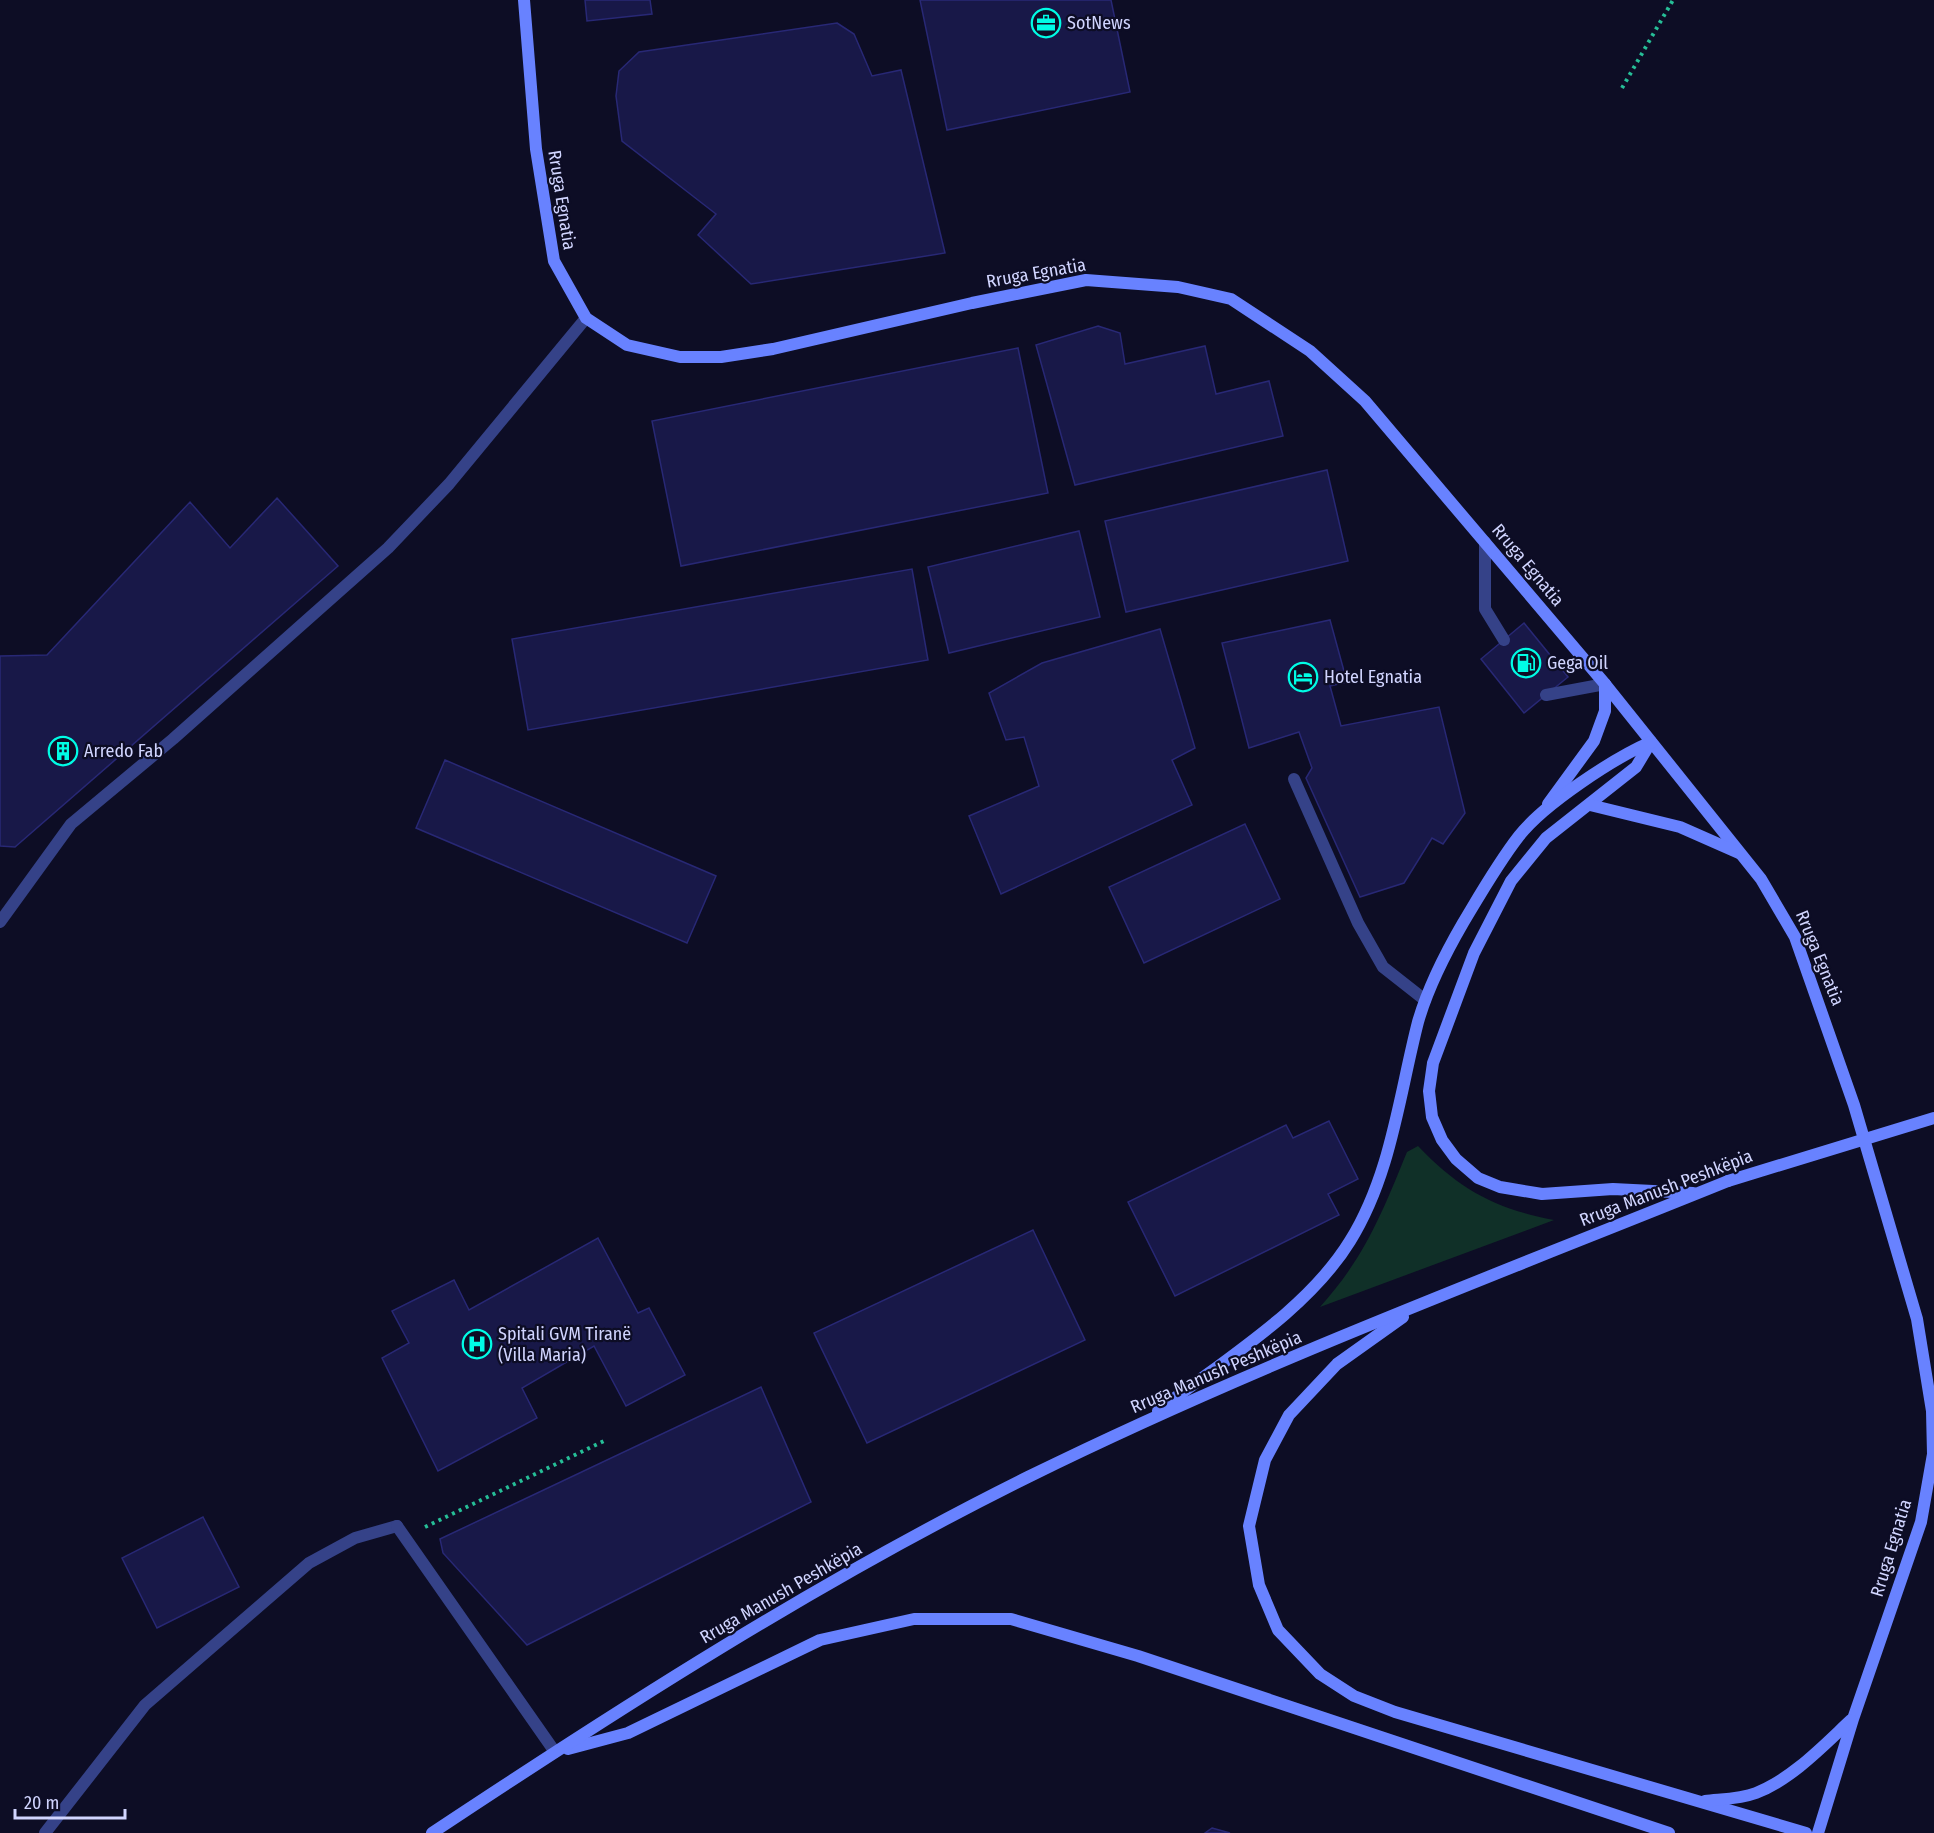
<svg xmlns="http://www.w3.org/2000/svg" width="1934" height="1833" font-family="'Fira Sans Condensed',sans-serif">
<rect width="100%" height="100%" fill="#0d0d25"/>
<path fill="#103028" d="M1418 1146C1459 1189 1495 1209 1554 1220L1320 1307C1365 1257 1382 1213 1407 1152Z"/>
<g fill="#181848" stroke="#282875" stroke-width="1.5">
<polygon points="585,0 650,0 652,14 587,21"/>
<polygon points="920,0 1111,0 1130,92 947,130"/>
<polygon points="837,23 854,34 872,76 901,70 945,253 751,284 698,235 716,214 622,141 616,96 619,71 639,52"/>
<polygon points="1098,326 1120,333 1125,364 1205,346 1216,394 1269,381 1283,436 1075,485 1036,345"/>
<polygon points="1018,348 1048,493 681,566 652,421"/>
<polygon points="1327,470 1348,561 1126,612 1105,521"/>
<polygon points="277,498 338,566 15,847 0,846 0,656 47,655 190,502 230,548"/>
<polygon points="1079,531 1100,617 949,653 928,567"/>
<polygon points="912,569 928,660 528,730 512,639"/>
<polygon points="1330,620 1347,682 1330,686 1341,726 1439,707 1465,813 1443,844 1432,838 1404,883 1360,897 1306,778 1312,768 1299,732 1249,748 1222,643"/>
<polygon points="1524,623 1568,677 1524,713 1481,659"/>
<polygon points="1160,629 1195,748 1172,760 1192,805 1001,894 969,816 1039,786 1024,737 1006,740 989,693 1042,663"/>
<polygon points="445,760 716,876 687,943 416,828"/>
<polygon points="1245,824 1280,899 1144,963 1109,887"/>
<polygon points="1329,1121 1358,1179 1328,1194 1339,1215 1175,1296 1128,1202 1286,1125 1293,1138"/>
<polygon points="1033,1230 1085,1340 867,1443 814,1333"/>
<polygon points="598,1238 638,1313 649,1308 685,1375 626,1406 594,1346 522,1388 537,1418 438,1471 382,1358 409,1343 392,1311 454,1280 469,1310"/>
<polygon points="761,1387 811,1502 527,1645 443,1553 440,1539"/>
<polygon points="203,1517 239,1587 157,1628 122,1558"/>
<polygon points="1212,1828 1230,1833 1205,1833"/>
</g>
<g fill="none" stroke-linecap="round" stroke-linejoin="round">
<g stroke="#26be97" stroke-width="4" stroke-dasharray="3 4.5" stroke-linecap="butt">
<polyline points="1622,88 1673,0"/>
<polyline points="425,1527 606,1440"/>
</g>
<g stroke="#354288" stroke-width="12">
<polyline points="1485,542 1485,609 1504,640"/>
<polyline points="1546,695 1605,684"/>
<polyline points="1294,779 1358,923 1383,967 1425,1000"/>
<polyline points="0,922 71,824 173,739 388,548 449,484 586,318"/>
<polyline points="45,1833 145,1705 309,1563 355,1538 397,1526"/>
</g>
<polyline stroke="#354288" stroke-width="12" points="397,1526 555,1752"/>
<g stroke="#6882ff" stroke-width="12">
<polyline points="524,0 536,149 554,261 586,318 627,345 680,357 721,357 773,349 972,303 1086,280 1178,287 1231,299 1310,351 1365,401 1605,684 1761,879 1795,937 1854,1105 1917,1319 1932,1411 1933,1454 1921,1522 1853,1719 1818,1833"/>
<polyline points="1651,742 1636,767 1546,838 1511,881 1474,953 1433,1063 1429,1091 1432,1117 1442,1140 1456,1159 1478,1178 1500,1187 1542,1194 1613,1189 1693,1193"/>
<polyline points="1548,804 1594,741 1605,711 1605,684"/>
<polyline points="1590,805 1680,827 1739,853"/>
<polyline points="1403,1317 1337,1364 1289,1415 1265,1460 1249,1526 1259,1585 1278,1630 1320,1674 1354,1696 1395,1712 1806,1833"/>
<path d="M1158 1411C1222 1361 1307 1311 1350 1241 1391 1175 1399 1096 1418 1022 1428 987 1445 954 1463 923 1481 893 1498 863 1519 836 1544 804 1614 758 1651 742"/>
<polyline points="568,1749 628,1733 820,1640 914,1619 1011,1619 1138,1656 1669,1833"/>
<path d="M1705 1801C1722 1799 1740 1799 1756 1793 1792 1779 1823 1746 1851 1720"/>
<path d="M432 1833C625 1705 820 1580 1028 1477 1255 1365 1493 1276 1728 1181"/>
</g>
<polyline stroke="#6882ff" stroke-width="12" points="1728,1181 1934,1118"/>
</g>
<defs>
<g id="office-ring" transform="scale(1.5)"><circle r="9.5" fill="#0d0d25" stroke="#00fce5" stroke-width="1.5"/><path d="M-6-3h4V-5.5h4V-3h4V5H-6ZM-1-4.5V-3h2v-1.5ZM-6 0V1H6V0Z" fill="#00fce5"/></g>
<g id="fuel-ring" transform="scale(1.5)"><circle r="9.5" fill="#0d0d25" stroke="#00fce5" stroke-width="1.5"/><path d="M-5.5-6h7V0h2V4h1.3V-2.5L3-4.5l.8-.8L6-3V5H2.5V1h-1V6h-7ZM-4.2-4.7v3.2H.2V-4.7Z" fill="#00fce5"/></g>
<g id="hotel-ring" transform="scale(1.5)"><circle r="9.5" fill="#0d0d25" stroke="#00fce5" stroke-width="1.5"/><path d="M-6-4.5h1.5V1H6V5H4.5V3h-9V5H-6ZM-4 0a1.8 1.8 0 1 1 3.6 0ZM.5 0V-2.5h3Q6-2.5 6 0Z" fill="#00fce5"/></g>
<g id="building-ring" transform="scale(1.5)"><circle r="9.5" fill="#0d0d25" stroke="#00fce5" stroke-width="1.5"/><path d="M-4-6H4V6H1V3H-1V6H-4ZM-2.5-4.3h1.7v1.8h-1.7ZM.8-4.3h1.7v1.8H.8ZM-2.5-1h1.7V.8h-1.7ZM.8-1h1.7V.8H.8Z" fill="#00fce5"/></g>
<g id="hospital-ring" transform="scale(1.5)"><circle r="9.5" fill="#0d0d25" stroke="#00fce5" stroke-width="1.5"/><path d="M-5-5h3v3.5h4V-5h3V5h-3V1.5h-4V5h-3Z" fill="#00fce5"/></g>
</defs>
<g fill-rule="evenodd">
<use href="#office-ring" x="1046" y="23"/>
<use href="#fuel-ring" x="1526" y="663"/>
<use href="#hotel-ring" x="1303" y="677"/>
<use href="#building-ring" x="63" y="751"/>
<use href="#hospital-ring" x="477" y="1344"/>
</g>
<g text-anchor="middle" stroke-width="4.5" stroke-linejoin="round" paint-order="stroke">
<g font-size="18" fill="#d1d5ff" stroke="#0d0d25" text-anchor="start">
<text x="1067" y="29">SotNews</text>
<text x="1547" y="669">Gega Oil</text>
<text x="1324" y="683">Hotel Egnatia</text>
<text x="84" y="757">Arredo Fab</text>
<text x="498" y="1340">Spitali GVM Tiranë<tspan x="498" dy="21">(Villa Maria)</tspan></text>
</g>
<g font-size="18" fill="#d1d5ff" stroke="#0d0d25">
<text transform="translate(562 200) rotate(81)" y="6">Rruga Egnatia</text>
<text transform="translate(1036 273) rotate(-10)" y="6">Rruga Egnatia</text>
<text transform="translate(1528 565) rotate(50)" y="6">Rruga Egnatia</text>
<text transform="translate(1820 958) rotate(68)" y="6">Rruga Egnatia</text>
<text transform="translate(1666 1188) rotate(-21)" y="6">Rruga Manush Peshkëpia</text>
<text transform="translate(1216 1372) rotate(-23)" y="6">Rruga Manush Peshkëpia</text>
<text transform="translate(1891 1548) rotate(-73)" y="6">Rruga Egnatia</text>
<text transform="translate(781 1593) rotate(-30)" y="6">Rruga Manush Peshkëpia</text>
</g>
</g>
<path d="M15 1809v9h110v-9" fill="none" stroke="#d1d5ff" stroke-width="3"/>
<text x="24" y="1809" font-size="18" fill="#d1d5ff" stroke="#0d0d25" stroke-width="4.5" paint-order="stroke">20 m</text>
</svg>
